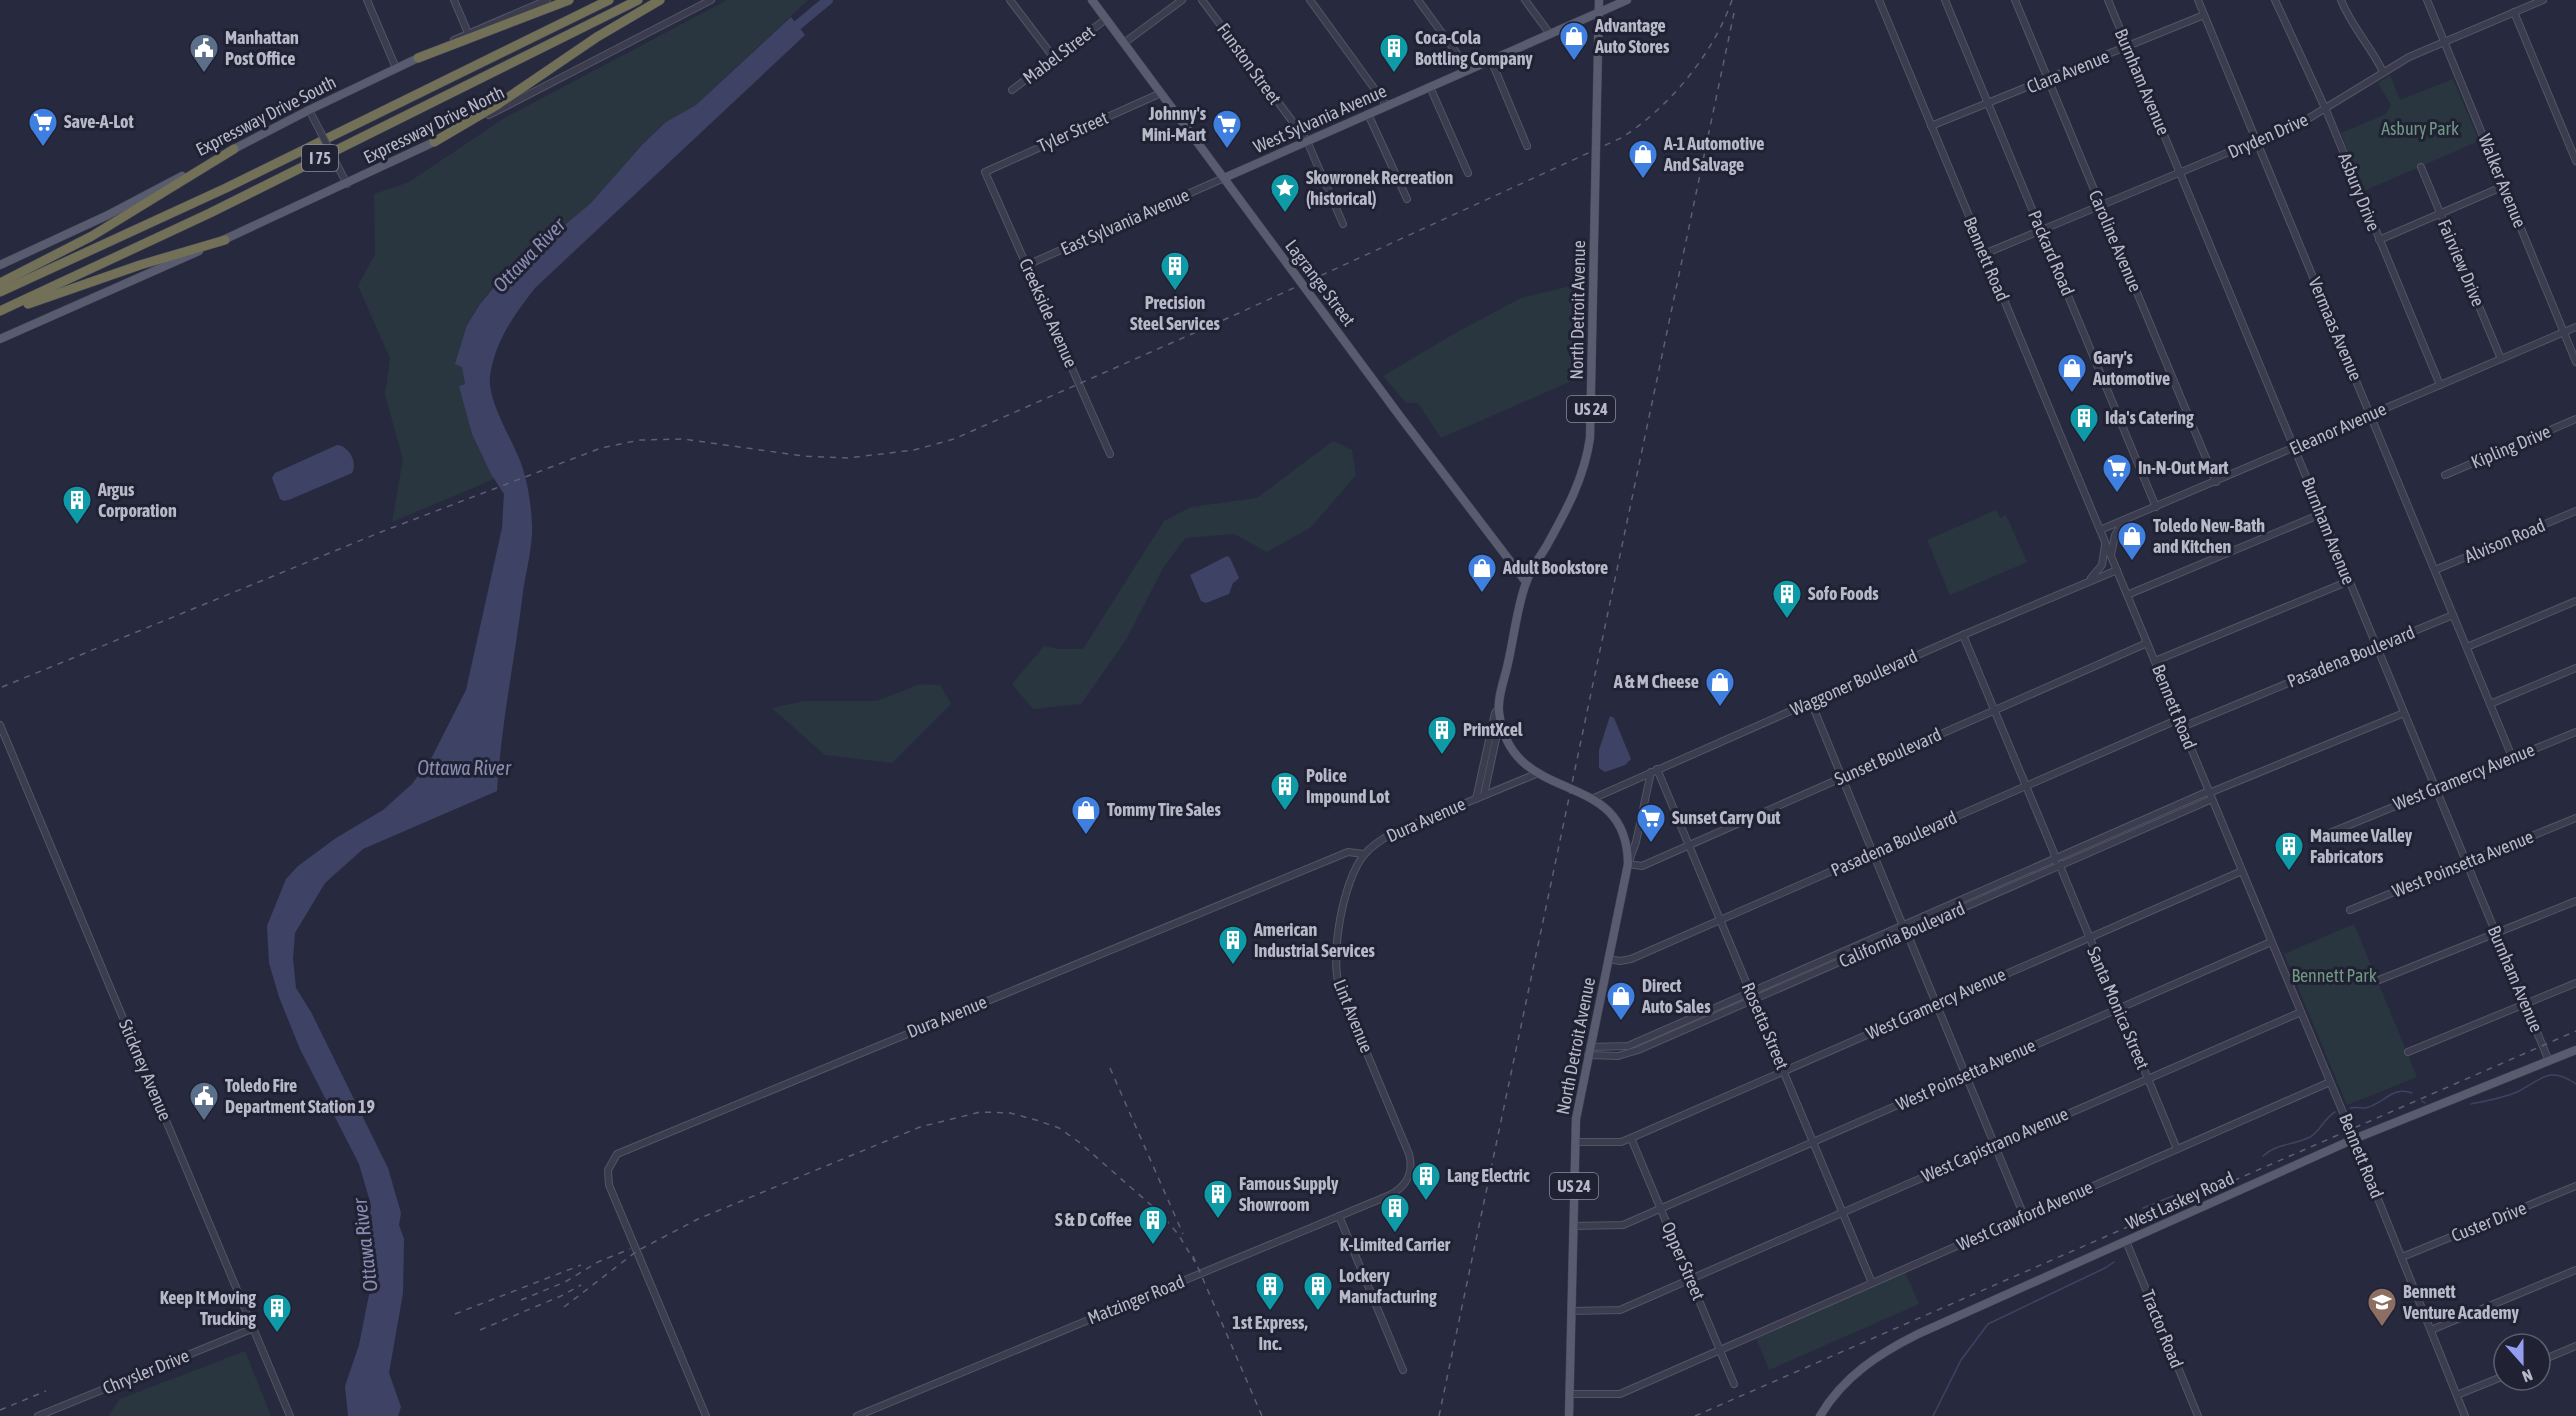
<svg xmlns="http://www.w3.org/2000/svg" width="2576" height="1416" font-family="'Asap Condensed',sans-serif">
<rect width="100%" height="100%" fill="#272a3e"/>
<g fill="#29363f">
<polygon points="727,0 808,0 696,105 666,122 642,145 590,204 503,276 480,303 467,325 462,367 465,384 460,386 472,434 494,479 392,522 403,459 385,395 390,358 358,286 375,254 374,194 409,182 503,119"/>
<polygon points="2390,75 2400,100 2453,79 2479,141 2364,191 2341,133 2386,114 2391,105 2378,83"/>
<polygon points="1571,286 1583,376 1441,438 1418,403 1406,403 1383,376 1457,332 1521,298"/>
<polygon points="1333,441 1352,450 1356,475 1310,528 1267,552 1234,534 1185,538 1163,568 1126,640 1081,704 1033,709 1012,684 1044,646 1058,649 1083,649 1164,521 1191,507 1257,498"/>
<polygon points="1996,510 2000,518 2006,515 2027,562 1950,595 1927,540"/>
<polygon points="920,684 940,685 951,704 892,763 825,755 772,708 804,701 877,701"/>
<polygon points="2354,924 2417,1077 2347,1105 2284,954"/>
<polygon points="1905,1272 1919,1304 1769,1370 1756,1338"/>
<polygon points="245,1351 271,1416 108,1416 120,1399"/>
</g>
<g fill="#3e4365">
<path d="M791 17 805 35 535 288C514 315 495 341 490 376 487 402 514 442 522 466 528 484 531 505 532 524 533 546 526 571 523 592 515 658 501 725 497 791L363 849 325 883 295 933 293 959 296 988 311 1012 388 1168 401 1213 399 1225 404 1239 403 1293 389 1373 401 1407 398 1416H348L345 1386 359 1345 370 1290 371 1252 368 1234 371 1205 359 1164 300 1049 279 997 269 963 267 926 286 879 298 866 336 838 383 810 412 784 432 757 466 690 502 528 504 494 491 474 472 434 459 386 465 384 462 367 455 364 467 325 480 304 503 276 590 204 642 145 666 122 696 105Z"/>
<path d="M337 445C349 446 358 463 352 473L291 499 284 501 280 499 272 478 275 473Z"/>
<polygon points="1227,556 1230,558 1239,578 1233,583 1229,594 1206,603 1201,601 1190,575"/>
<polygon points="1610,716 1614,718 1631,759 1625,765 1605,772 1599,768 1599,750"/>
</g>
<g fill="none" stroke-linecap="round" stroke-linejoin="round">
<g stroke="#3e4365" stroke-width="1.5">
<polyline points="2422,1101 2425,1103"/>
<path d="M2471 1104C2486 1101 2503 1098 2517 1092 2541 1080 2549 1065 2576 1084"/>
<path d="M2350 1108C2355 1107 2361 1108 2365 1108 2382 1105 2393 1085 2412 1093"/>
<path d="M2263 1156C2275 1144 2293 1145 2308 1138 2320 1133 2323 1119 2335 1112"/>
<polyline points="2143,1208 2178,1194"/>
<polyline points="1933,1416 1961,1360 1988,1324 2105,1268 2114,1262"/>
</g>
<polyline stroke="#3e4365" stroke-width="10" points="787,34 828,0"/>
<g stroke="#535566" stroke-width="8">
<g id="minor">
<polyline points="367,0 396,68"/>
<polyline points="454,0 468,33"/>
<polyline points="1010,0 1054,58"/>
<polyline points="1202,0 1307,141 1343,224"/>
<polyline points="1310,0 1387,106"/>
<polyline points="1418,0 1469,70"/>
<polyline points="1525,0 1550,34"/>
<polyline points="1879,0 2354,1139 2465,1416"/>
<polyline points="1945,0 2156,507"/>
<polyline points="2015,0 2216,482"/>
<polyline points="2108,0 2549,1061"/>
<polyline points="2198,0 2512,757"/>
<polyline points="2275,0 2326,110 2440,385"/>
<path d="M2341 0C2352 28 2371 46 2383 72"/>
<polyline points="2427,0 2576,362"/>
<polyline points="2514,12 2576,161"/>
<polyline points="454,40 547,0"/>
<polyline points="1124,43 1182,0"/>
<polyline points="1491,60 1527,146"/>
<polyline points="1430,87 1468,173"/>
<polyline points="1012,90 1106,19"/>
<polyline points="309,110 320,131"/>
<polyline points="1368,114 1407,199"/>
<polyline points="489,115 711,0"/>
<polyline points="1931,126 2204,15"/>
<polyline points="336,163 347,184"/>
<polyline points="2421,167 2501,359"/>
<polyline points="2379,240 2504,186"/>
<polyline points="1984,254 2306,120 2409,57 2543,0"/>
<polyline points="1027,265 1224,178"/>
<polyline points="1110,454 985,172 1161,93"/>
<polyline points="2445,475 2576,419"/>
<polyline points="2100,530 2576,327"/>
<polyline points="2111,555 2115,535 2124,520"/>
<polyline points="2435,570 2576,511"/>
<polyline points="2091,578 2102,565 2105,545"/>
<polyline points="2127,595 2321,514"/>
<polyline points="1963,635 2054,853 2055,861"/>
<polyline points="2467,647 2576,601"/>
<polyline points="2155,661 2349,581"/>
<polyline points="1811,702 1903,926 1909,926 1907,933 2024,1216"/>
<polyline points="2490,704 2576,668"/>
<polyline points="0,725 290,1416"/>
<polyline points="2182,727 2453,615"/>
<polyline points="1657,769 1872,1283"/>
<polyline points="1651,772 1636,842 1628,864 1642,866 2147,643"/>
<polyline points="2209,793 2404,713"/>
<polyline points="1484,795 1500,720"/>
<polyline points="1594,798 1963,635 2117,570"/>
<polyline points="1476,799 1495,713 1498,709"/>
<polyline points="2320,837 2576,732"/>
<polyline points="2061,864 2060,866 2177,1149"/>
<polyline points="2350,910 2576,818"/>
<polyline points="1608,959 1620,961 1631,959 2179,719"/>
<polyline points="2379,980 2576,901"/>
<polyline points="1590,1047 1628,1046 2209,791"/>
<polyline points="2408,1052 2576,983"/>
<polyline points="1588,1055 1618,1056 1638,1050 2212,799"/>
<polyline points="1631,1138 1734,1384"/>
<polyline points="1575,1142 1621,1142 1631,1138 2242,871"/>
<polyline points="1339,1216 1403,1370"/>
<polyline points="1573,1226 1623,1225 2271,942"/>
<polyline points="2126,1241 2198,1416"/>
<polyline points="2402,1257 2576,1186"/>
<polyline points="1571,1311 1620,1310 2301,1012"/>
<polyline points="2431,1330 2576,1270"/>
<polyline points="2540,1361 2576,1346"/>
<polyline points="1569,1394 1620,1394 2330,1082"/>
<polyline points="2457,1395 2504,1376"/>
<polyline points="38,1416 254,1328"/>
<polyline points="706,1416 609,1185 608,1170 617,1154 1348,852 1364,854"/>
<path d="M857 1416 1390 1195C1407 1186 1414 1172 1409 1154L1340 989C1329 958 1343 880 1364 855 1372 845 1382 839 1393 833L1536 774"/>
</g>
</g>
<g stroke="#444657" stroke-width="9">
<g id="major">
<polyline points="1092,0 1402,419 1526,582"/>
<polyline points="230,151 309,110 418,58"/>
<polyline points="1224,178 1627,0"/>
<polyline points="221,241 434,142"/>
<polyline points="0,265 108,215 182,176"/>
<polyline points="0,339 199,251"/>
<path d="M1569 1416 1576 1119 1628 864C1627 764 1511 810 1499 712 1497 697 1505 678 1508 663 1514 637 1517 607 1526 583 1530 570 1539 558 1546 547 1566 511 1584 479 1590 438L1599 0"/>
<path d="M1820 1416C1843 1377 1878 1354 1918 1334L2354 1139 2576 1050"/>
</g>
</g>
<g stroke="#434556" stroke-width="10">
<g id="highway">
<polyline points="418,58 569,0"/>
<polyline points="434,142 497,105 597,37 660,0"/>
<polyline points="0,283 92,236 234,149"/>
<polyline points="0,292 226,188 609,0"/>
<polyline points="28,304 140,265 225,240"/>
<polyline points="0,311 210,213 638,0"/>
</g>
</g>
<use href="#minor" stroke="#3b3d4e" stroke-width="6"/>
<use href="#major" stroke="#595c6e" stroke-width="8"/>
<use href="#highway" stroke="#737058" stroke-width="9"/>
<g stroke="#5d6075" stroke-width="1.5" stroke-dasharray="6 6" stroke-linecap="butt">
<path d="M2 687 381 532 601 448 640 440 683 439 803 456 848 458 914 450 954 439 1237 314 1621 138C1669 108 1714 53 1732 0"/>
<polyline points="1110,1068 1183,1234"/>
<polyline points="1193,1256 1262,1416"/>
<polyline points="521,1300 565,1282 598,1262 630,1249"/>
<polyline points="564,1307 637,1251 698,1219 920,1127 980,1112 1010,1113 1036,1120 1059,1128 1079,1142 1159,1212 1178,1234 1195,1262"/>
<polyline points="455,1314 581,1265"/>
<polyline points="480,1330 561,1296 581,1285"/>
<polyline points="0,1410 46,1391"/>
<polyline points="1439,1416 1734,13"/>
<polyline points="1695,1416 2576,1031"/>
</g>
<g stroke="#535566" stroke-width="8" stroke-linecap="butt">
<polyline id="minor-bridge" points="320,131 336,163"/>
</g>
<use href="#minor-bridge" stroke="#3b3d4e" stroke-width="6"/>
</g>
<defs>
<g id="shop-pin" transform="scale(1.5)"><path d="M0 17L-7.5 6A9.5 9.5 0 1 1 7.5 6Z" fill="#3f7fe0" stroke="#202233"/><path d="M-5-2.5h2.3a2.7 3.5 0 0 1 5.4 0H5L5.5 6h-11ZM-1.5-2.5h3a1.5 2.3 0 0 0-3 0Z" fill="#fff"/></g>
<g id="civic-pin" transform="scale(1.5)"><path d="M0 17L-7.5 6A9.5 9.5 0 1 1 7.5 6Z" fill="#5c6f8a" stroke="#202233"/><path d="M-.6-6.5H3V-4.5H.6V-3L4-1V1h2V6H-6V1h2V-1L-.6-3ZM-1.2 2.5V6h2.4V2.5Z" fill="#fff"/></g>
<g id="building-pin" transform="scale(1.5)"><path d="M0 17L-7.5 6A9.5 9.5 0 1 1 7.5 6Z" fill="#0f9aa8" stroke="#202233"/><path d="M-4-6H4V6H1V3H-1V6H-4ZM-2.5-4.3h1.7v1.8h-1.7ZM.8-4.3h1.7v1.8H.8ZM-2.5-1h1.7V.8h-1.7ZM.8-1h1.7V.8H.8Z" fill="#fff"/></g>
<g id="supermarket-pin" transform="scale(1.5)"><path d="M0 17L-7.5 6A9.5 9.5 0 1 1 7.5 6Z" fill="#3f7fe0" stroke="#202233"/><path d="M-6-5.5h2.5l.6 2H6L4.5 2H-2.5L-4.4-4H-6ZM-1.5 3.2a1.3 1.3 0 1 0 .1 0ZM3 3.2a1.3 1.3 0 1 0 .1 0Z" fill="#fff"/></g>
<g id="sight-pin" transform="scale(1.5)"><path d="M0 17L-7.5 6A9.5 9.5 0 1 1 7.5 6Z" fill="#0f9aa8" stroke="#202233"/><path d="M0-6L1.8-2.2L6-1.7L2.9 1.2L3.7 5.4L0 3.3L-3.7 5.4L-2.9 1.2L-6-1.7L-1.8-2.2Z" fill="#fff"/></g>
<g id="school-pin" transform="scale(1.5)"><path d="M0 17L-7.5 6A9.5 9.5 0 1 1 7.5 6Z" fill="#8d6e63" stroke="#202233"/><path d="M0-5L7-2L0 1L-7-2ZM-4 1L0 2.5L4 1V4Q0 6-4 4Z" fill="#fff"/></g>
</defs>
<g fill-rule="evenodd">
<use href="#shop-pin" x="1574" y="36"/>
<use href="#civic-pin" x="204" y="48"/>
<use href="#building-pin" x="1394" y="48"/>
<use href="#supermarket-pin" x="43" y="122"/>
<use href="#supermarket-pin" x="1227" y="124"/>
<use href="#shop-pin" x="1643" y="154"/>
<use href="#sight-pin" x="1285" y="188"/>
<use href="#building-pin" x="1175" y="266"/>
<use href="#shop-pin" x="2072" y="368"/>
<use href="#building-pin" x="2084" y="418"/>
<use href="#supermarket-pin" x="2117" y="468"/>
<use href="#building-pin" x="77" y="500"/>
<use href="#shop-pin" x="2132" y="536"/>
<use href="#shop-pin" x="1482" y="568"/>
<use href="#building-pin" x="1787" y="594"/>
<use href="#shop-pin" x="1720" y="682"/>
<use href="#building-pin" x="1442" y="730"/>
<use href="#building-pin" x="1285" y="786"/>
<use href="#shop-pin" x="1086" y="810"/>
<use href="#supermarket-pin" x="1651" y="818"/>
<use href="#building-pin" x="2289" y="846"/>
<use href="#building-pin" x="1233" y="940"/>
<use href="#shop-pin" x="1621" y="996"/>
<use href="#civic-pin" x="204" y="1096"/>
<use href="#building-pin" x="1426" y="1176"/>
<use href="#building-pin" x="1218" y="1194"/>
<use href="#building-pin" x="1395" y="1208"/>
<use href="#building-pin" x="1153" y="1220"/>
<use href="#building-pin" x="1270" y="1286"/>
<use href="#building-pin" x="1318" y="1286"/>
<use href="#school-pin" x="2382" y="1302"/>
<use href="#building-pin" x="277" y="1308"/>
</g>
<g text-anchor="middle" stroke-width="6" stroke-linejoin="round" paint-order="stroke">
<g fill="#202233" stroke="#8a8c9c" stroke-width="1.5">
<rect x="302" y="145" width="36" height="26" rx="4.5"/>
<rect x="1567" y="396" width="48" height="26" rx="4.5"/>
<rect x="1550" y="1173" width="48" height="26" rx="4.5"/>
</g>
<g font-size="16" font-weight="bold" fill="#b7b9c9">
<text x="320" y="164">I 75</text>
<text x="1591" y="415">US 24</text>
<text x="1574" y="1192">US 24</text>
</g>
<g font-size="18" font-weight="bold" fill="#b7b9c9" stroke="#202233" text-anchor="start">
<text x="1595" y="32">Advantage<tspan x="1595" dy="21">Auto Stores</tspan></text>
<text x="225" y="44">Manhattan<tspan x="225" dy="21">Post Office</tspan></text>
<text x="1415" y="44">Coca-Cola<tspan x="1415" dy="21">Bottling Company</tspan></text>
<text x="1206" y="120" text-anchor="end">Johnny's<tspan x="1206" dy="21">Mini-Mart</tspan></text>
<text x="64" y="128">Save-A-Lot</text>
<text x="1664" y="150">A-1 Automotive<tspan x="1664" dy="21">And Salvage</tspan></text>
<text x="1306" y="184">Skowronek Recreation<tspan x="1306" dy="21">(historical)</tspan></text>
<text x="1175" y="309" text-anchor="middle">Precision<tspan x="1175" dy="21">Steel Services</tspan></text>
<text x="2093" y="364">Gary's<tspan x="2093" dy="21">Automotive</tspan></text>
<text x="2105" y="424">Ida's Catering</text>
<text x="2138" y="474">In-N-Out Mart</text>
<text x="98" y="496">Argus<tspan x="98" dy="21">Corporation</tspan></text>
<text x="2153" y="532">Toledo New-Bath<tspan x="2153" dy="21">and Kitchen</tspan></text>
<text x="1503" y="574">Adult Bookstore</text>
<text x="1808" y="600">Sofo Foods</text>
<text x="1699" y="688" text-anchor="end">A &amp; M Cheese</text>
<text x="1463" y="736">PrintXcel</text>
<text x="1306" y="782">Police<tspan x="1306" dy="21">Impound Lot</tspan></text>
<text x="1107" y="816">Tommy Tire Sales</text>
<text x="1672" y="824">Sunset Carry Out</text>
<text x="2310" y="842">Maumee Valley<tspan x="2310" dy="21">Fabricators</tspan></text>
<text x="1254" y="936">American<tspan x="1254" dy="21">Industrial Services</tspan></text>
<text x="1642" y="992">Direct<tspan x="1642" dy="21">Auto Sales</tspan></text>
<text x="225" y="1092">Toledo Fire<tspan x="225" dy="21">Department Station 19</tspan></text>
<text x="1447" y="1182">Lang Electric</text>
<text x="1239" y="1190">Famous Supply<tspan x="1239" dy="21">Showroom</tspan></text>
<text x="1132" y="1226" text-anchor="end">S &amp; D Coffee</text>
<text x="1395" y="1251" text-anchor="middle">K-Limited Carrier</text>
<text x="1339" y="1282">Lockery<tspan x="1339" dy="21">Manufacturing</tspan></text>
<text x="2403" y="1298">Bennett<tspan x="2403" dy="21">Venture Academy</tspan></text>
<text x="256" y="1304" text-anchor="end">Keep It Moving<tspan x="256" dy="21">Trucking</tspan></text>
<text x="1270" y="1329" text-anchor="middle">1st Express,<tspan x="1270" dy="21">Inc.</tspan></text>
</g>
<g font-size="18" fill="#b7b9c9" stroke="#202233">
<text transform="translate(1059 55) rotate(-37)" y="6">Mabel Street</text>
<text transform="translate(1249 64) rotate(54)" y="6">Funston Street</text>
<text transform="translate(2068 72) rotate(-22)" y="6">Clara Avenue</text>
<text transform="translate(2142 82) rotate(67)" y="6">Burnham Avenue</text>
<text transform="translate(266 116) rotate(-27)" y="6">Expressway Drive South</text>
<text transform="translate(1320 119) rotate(-24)" y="6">West Sylvania Avenue</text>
<text transform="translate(434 125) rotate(-26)" y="6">Expressway Drive North</text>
<text transform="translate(1073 132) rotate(-24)" y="6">Tyler Street</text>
<text transform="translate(2268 136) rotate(-24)" y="6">Dryden Drive</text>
<text transform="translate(2502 181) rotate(68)" y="6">Walker Avenue</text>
<text transform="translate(2359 192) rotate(68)" y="6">Asbury Drive</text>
<text transform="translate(1125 222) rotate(-24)" y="6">East Sylvania Avenue</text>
<text transform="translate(2115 241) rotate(67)" y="6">Caroline Avenue</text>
<text transform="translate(2051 253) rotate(67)" y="6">Packard Road</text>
<text transform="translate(1986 259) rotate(67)" y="6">Bennett Road</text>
<text transform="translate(2461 263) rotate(67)" y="6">Fairview Drive</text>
<text transform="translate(1320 283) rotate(53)" y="6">Lagrange Street</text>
<text transform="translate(1578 310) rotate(-89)" y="6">North Detroit Avenue</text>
<text transform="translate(1048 313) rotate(66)" y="6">Creekside Avenue</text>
<text transform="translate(2335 329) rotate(67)" y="6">Vermaas Avenue</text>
<text transform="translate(2338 429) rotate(-24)" y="6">Eleanor Avenue</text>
<text transform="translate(2511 447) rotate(-23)" y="6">Kipling Drive</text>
<text transform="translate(2328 531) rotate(68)" y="6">Burnham Avenue</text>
<text transform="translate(2505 541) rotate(-23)" y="6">Alvison Road</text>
<text transform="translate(2351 657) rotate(-22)" y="6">Pasadena Boulevard</text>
<text transform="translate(1854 683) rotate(-24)" y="6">Waggoner Boulevard</text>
<text transform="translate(2174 707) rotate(68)" y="6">Bennett Road</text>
<text transform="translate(1888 757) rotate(-24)" y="6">Sunset Boulevard</text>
<text transform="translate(2464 777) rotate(-22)" y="6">West Gramercy Avenue</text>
<text transform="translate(1426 820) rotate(-24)" y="6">Dura Avenue</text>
<text transform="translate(1894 844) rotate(-24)" y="6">Pasadena Boulevard</text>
<text transform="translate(2463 864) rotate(-22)" y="6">West Poinsetta Avenue</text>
<text transform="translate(1902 935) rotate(-24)" y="6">California Boulevard</text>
<text transform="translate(2515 979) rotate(67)" y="6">Burnham Avenue</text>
<text transform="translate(1936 1004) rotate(-24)" y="6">West Gramercy Avenue</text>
<text transform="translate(2118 1008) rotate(67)" y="6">Santa Monica Street</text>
<text transform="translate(1353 1016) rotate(68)" y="6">Lint Avenue</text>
<text transform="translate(947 1017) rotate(-22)" y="6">Dura Avenue</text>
<text transform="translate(1765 1026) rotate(67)" y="6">Rosetta Street</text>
<text transform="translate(1576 1046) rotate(-79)" y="6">North Detroit Avenue</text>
<text transform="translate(145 1070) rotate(67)" y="6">Stickney Avenue</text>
<text transform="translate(1966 1075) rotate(-24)" y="6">West Poinsetta Avenue</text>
<text transform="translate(1995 1145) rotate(-24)" y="6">West Capistrano Avenue</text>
<text transform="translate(2361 1156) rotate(68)" y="6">Bennett Road</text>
<text transform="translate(2180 1201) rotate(-24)" y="6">West Laskey Road</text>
<text transform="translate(2025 1216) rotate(-24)" y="6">West Crawford Avenue</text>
<text transform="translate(2489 1222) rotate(-22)" y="6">Custer Drive</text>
<text transform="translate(1683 1261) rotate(67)" y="6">Opper Street</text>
<text transform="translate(1136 1300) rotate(-22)" y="6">Matzinger Road</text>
<text transform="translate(2162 1329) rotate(68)" y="6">Tractor Road</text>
<text transform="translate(146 1372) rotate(-22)" y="6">Chrysler Drive</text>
</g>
<g font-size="18" fill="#709884" stroke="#202233">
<text x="2420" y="135">Asbury Park</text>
<text x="2334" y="982">Bennett Park</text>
</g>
<g font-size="20" font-style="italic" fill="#888eb2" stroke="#202233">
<text transform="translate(529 255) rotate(-46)" y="7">Ottawa River</text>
<text x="464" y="775">Ottawa River</text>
<text transform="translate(365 1245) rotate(-97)" y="7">Ottawa River</text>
</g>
</g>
<g transform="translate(2522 1362) rotate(159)"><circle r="28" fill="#202233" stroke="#5c5e6f" stroke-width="1.5"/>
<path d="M0-4.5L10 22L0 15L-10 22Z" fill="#949ef1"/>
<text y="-9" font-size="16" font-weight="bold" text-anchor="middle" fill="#b7b9c9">N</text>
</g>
</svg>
